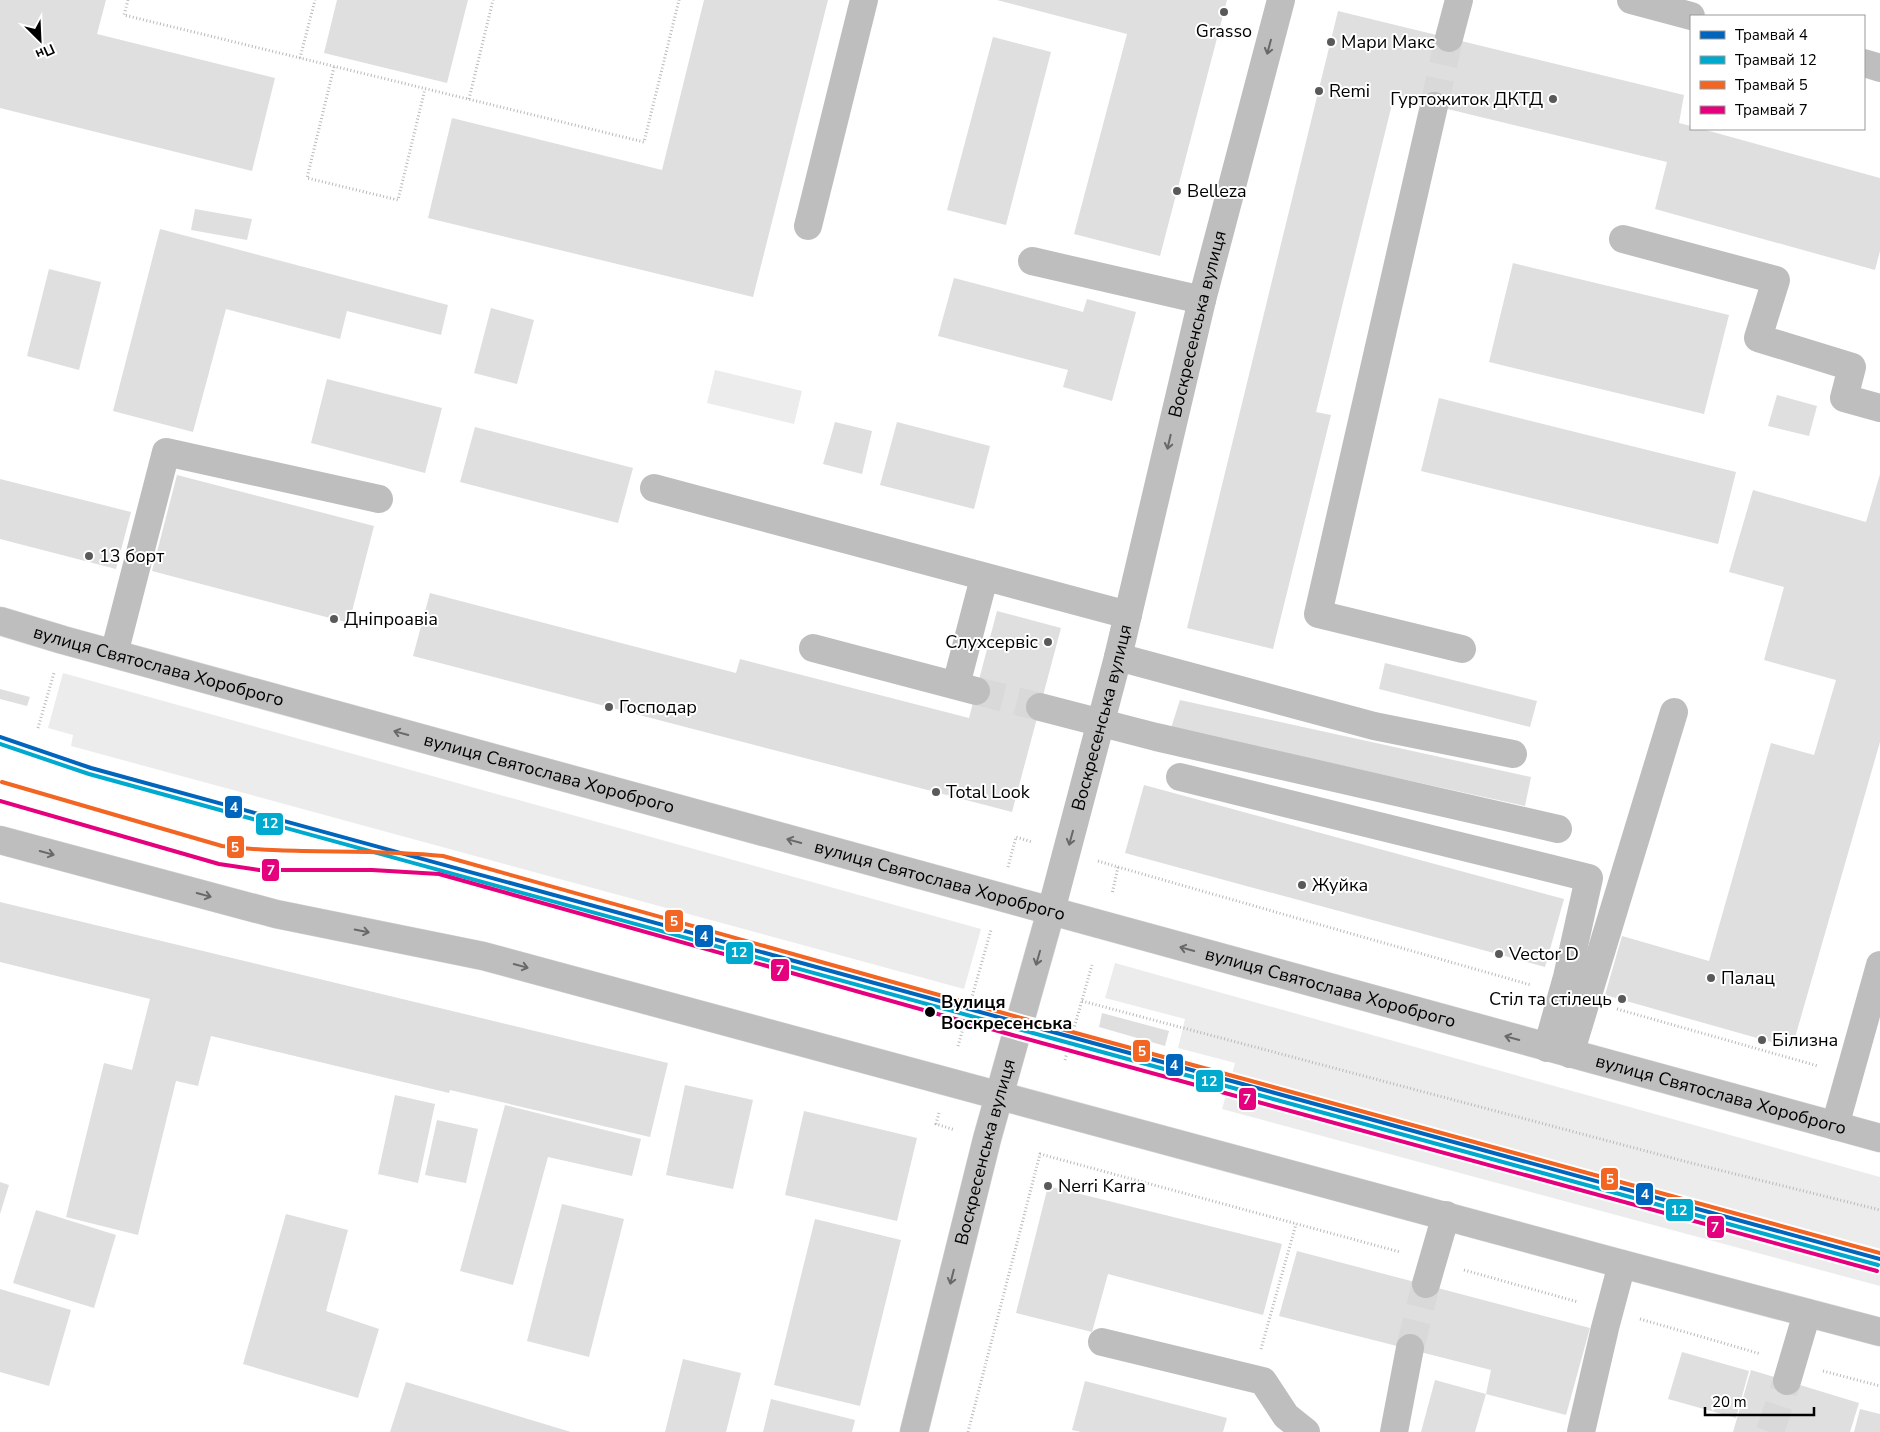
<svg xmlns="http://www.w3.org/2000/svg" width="1880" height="1432" font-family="'Nunito Sans',sans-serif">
<rect width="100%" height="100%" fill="#fff"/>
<g fill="#ececec">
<polygon points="715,370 802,391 794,424 707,403"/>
<polygon points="63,673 981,929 964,989 71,746 73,735 48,728"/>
<polygon points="1115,963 1880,1177 1880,1286 1222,1109 1235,1063 1178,1048 1185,1019 1105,998"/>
</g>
<g fill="#dfdfdf">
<polygon points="0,0 106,0 97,34 275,78 252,171 0,108"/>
<polygon points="337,0 468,0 447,83 324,53"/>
<polygon points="704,0 828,0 753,297 428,218 452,118 662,170"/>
<polygon points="997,0 1227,0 1160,256 1074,234 1127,34"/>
<polygon points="1338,11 1684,95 1679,123 1691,126 1691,129 1702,129 1880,178 1880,251 1875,270 1655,209 1667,162 1394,96 1316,412 1331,415 1273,649 1187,628"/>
<polygon points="993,37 1051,52 1006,225 947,210"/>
<polygon points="195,209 252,219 247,240 191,230"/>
<polygon points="160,229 448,305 441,335 347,311 340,339 226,309 193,432 113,411"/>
<polygon points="1513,263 1729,315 1704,414 1489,362"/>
<polygon points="49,269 101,282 79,370 27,356"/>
<polygon points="954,278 1083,312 1087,299 1136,312 1112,401 1063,387 1068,370 938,336"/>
<polygon points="491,308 534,320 517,384 474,373"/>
<polygon points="327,379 442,408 425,473 311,443"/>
<polygon points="1777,395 1817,406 1809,436 1768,426"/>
<polygon points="1439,398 1736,472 1718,544 1421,471"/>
<polygon points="835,422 872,431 862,474 823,464"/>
<polygon points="897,422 990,446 974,509 880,485"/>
<polygon points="475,427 633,468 618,523 460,482"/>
<polygon points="1880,474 1880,742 1792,1048 1605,995 1622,936 1709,961 1771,743 1814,755 1836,680 1764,660 1784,587 1729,572 1753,490 1866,522"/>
<polygon points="177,475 374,526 349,623 152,571"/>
<polygon points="0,479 131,512 116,569 0,539"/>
<polygon points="430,593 736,673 740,659 969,718 997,611 1061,628 1012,812 413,656"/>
<polygon points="1385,663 1537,701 1530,727 1379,689"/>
<polygon points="0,689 30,697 27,706 0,699"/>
<polygon points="1180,700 1531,777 1525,806 1171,728"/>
<polygon points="1144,785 1564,899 1545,967 1125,853"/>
<polygon points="0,902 668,1063 650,1137 450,1090 449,1093 211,1036 198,1086 176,1081 138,1235 66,1217 104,1063 132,1070 150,999 0,962"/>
<polygon points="1102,1013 1169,1031 1165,1046 1099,1027"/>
<polygon points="685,1085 753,1100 733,1189 666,1175"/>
<polygon points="395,1095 435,1104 418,1183 378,1174"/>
<polygon points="505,1105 641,1139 632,1176 548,1157 513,1285 460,1271"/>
<polygon points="804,1111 917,1138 897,1221 785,1195"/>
<polygon points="437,1120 478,1129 466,1183 425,1175"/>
<polygon points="0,1182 9,1185 0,1214"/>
<polygon points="1048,1186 1282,1244 1263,1315 1108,1274 1092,1332 1016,1313"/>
<polygon points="562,1204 624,1219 589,1357 527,1341"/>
<polygon points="36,1210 116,1235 94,1308 13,1283"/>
<polygon points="286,1214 348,1230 326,1311 379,1329 358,1398 243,1364"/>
<polygon points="815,1219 901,1240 860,1406 774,1385"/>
<polygon points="1297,1251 1590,1328 1566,1415 1486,1394 1491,1370 1279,1316"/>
<polygon points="0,1289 71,1310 49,1386 0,1372"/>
<polygon points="1682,1352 1749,1371 1736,1418 1668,1399"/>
<polygon points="683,1359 741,1373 726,1432 665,1432"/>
<polygon points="1751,1370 1859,1403 1850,1432 1733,1432"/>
<polygon points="1435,1380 1486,1394 1475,1432 1421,1432"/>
<polygon points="1085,1381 1227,1418 1223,1432 1081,1432 1072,1430"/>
<polygon points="406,1382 571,1432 390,1432"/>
<polygon points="771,1399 855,1420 852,1432 763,1432"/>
<polygon points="1860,1409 1880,1414 1880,1432 1854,1432"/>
</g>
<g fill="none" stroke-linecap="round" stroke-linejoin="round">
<g stroke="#d9d9d9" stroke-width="28" stroke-dasharray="28 14" stroke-linecap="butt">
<polyline points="1434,106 1449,38"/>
<polyline points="976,691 1040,707"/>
<polyline points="1410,1348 1426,1284"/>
<polyline points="1770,1432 1787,1381"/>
</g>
<g stroke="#dbdbdb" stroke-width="29">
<g id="major">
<path id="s2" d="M0 621 63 640 1880 1138"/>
<polyline points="0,840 276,914 483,956 1622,1264 1880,1332"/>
<path id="s3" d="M914 1432 987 1139 1051 911"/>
</g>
</g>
<g stroke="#b9b9b9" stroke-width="3" stroke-dasharray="1 2.5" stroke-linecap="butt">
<polyline points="128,0 124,15 644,142 679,0"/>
<polyline points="300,58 315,0"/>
<polyline points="334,67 307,178 398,200 425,89"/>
<polyline points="469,99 493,0"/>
<polyline points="38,728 54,673"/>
<polyline points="1098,861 1118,867 1112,894"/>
<polyline points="1008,867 1016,837 1032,842"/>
<polyline points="1118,867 1531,985"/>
<polyline points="1082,1001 1691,1163 1880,1210"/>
<polyline points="1617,1009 1818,1066"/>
<polyline points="958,1046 991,930"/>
<polyline points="1065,1060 1092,965"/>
<polyline points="939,1113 936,1124 955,1130"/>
<polyline points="1464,1270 1578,1302"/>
<polyline points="1640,1319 1761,1354"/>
<polyline points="1261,1349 1296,1224"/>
<polyline points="1823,1371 1880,1386"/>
<polyline points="968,1432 1040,1154 1400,1252"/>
</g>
<g stroke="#bebebe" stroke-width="28">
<polyline points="1631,0 1691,16"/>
<polyline points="1449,38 1459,0"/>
<polyline points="1864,63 1880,68"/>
<polyline points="1434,106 1318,614 1462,649"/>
<polyline points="808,226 864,0"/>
<polyline points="1623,239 1776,280 1758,338 1852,367 1844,398 1880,408"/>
<polyline points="1032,261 1202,300"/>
<polyline points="654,488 1128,615"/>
<polyline points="813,648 976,691"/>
<polyline points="114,654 166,452 379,499"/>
<polyline points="1118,657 1374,726 1513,754"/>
<polyline points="956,685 984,578"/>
<polyline points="1040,707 1156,737 1558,829"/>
<polyline points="1180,777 1589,878 1567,977 1547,1048"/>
<path id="s1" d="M1051 911 1118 657 1202 300 1281 0"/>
<polyline points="1570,1054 1674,712"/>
<polyline points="1835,1126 1880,965"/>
<polyline points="1426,1284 1446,1215"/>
<polyline points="1102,1342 1263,1381 1286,1416 1306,1432"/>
<polyline points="1787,1381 1807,1313"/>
<polyline points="1394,1432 1410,1348"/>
<polyline points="1581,1432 1605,1328 1622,1264"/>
</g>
<use href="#major" stroke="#bebebe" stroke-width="28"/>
<g stroke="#fff" stroke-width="8">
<polyline id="tram-1" points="0,737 91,768 1880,1259"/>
</g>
<g stroke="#fff" stroke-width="8">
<polyline id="tram-2" points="0,744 89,774 1878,1265"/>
</g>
<g stroke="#fff" stroke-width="8">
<path id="tram-3" d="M2 782 222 846C295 855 369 848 443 856L1021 1018 1880 1253"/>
</g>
<g stroke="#fff" stroke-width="8">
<polyline id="tram-4" points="0,801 219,864 259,870 372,870 439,874 1016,1036 1877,1271"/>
</g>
<use href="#tram-1" stroke="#0065bd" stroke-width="4"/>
<use href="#tram-2" stroke="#00a9ce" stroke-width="4"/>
<use href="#tram-3" stroke="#f26522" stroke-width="4"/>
<use href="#tram-4" stroke="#e5007d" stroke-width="4"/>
</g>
<defs><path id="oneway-shaft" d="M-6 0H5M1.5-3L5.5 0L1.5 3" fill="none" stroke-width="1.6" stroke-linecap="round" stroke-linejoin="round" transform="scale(1.25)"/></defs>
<g stroke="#686868">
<use href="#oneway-shaft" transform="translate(1269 47) rotate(105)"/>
<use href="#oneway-shaft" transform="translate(1169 442) rotate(103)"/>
<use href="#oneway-shaft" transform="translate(401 733) rotate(-165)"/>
<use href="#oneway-shaft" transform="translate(1071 838) rotate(105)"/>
<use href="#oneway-shaft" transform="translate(794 841) rotate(-165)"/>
<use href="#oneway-shaft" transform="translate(47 853) rotate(15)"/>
<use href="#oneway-shaft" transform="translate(204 895) rotate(15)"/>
<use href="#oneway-shaft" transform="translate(362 931) rotate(11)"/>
<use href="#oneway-shaft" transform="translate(1187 949) rotate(-165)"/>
<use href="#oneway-shaft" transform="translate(1038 958) rotate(106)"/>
<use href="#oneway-shaft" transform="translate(521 966) rotate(15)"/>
<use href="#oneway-shaft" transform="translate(1512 1038) rotate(-165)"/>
<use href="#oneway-shaft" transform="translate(952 1277) rotate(104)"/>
</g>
<g fill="#595959" stroke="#fff" stroke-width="2">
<circle cx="1224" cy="12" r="5"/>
<circle cx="1331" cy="42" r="5"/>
<circle cx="1319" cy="91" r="5"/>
<circle cx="1553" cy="99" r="5"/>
<circle cx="1177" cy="191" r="5"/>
<circle cx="89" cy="556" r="5"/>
<circle cx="334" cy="619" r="5"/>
<circle cx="1048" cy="642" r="5"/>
<circle cx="609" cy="707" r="5"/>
<circle cx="936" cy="792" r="5"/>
<circle cx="1302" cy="885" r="5"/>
<circle cx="1499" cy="954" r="5"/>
<circle cx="1711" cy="978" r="5"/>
<circle cx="1622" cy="999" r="5"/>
<circle cx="1762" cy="1040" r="5"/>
<circle cx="1048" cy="1186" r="5"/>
</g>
<circle fill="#000" stroke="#fff" stroke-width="2" cx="930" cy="1012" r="6"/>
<g text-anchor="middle" stroke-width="4" stroke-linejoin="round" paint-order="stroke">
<g font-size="18" fill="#000" stroke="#fff" text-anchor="start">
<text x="1224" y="37" text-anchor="middle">Grasso</text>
<text x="1341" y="48">Мари Макс</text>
<text x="1329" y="97">Remi</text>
<text x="1543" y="105" text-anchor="end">Гуртожиток ДКТД</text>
<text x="1187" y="197">Belleza</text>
<text x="99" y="562">13 борт</text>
<text x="344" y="625">Дніпроавіа</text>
<text x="1038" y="648" text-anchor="end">Слухсервіс</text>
<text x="619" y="713">Господар</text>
<text x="946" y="798">Total Look</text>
<text x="1312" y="891">Жуйка</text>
<text x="1509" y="960">Vector D</text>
<text x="1721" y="984">Палац</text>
<text x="1612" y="1005" text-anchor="end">Стіл та стілець</text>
<text x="1772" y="1046">Білизна</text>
<text x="1058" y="1192">Nerri Karra</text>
</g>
<g font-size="18" fill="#000" stroke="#fff">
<text dy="6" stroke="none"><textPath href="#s1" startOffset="605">Воскресенська вулиця</textPath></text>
<text dy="6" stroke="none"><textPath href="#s2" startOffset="165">вулиця Святослава Хороброго</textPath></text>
<text dy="6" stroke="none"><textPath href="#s1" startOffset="200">Воскресенська вулиця</textPath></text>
<text dy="6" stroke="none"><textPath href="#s2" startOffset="570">вулиця Святослава Хороброго</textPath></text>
<text dy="6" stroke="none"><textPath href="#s2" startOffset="975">вулиця Святослава Хороброго</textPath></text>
<text dy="6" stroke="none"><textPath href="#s2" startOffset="1380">вулиця Святослава Хороброго</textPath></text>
<text dy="6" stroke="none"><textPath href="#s2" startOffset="1785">вулиця Святослава Хороброго</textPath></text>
<text dy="6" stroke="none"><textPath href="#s3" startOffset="289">Воскресенська вулиця</textPath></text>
</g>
<g font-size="18" font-weight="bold" fill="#000" stroke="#fff" text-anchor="start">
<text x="941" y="1008">Вулиця<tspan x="941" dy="21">Воскресенська</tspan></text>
</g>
</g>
<g stroke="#fff" stroke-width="2">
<rect x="224" y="795" width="19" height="24" rx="5" fill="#0065bd"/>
<rect x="255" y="812" width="29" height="24" rx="5" fill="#00a9ce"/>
<rect x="226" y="835" width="19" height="24" rx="5" fill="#f26522"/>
<rect x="261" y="858" width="19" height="24" rx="5" fill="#e5007d"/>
<rect x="664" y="909" width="20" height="24" rx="5" fill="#f26522"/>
<rect x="694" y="924" width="20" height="24" rx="5" fill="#0065bd"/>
<rect x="725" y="941" width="29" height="24" rx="5" fill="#00a9ce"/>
<rect x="770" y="958" width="20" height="24" rx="5" fill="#e5007d"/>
<rect x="1132" y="1039" width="19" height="24" rx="5" fill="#f26522"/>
<rect x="1165" y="1053" width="19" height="24" rx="5" fill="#0065bd"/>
<rect x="1195" y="1069" width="29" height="24" rx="5" fill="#00a9ce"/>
<rect x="1238" y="1087" width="19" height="24" rx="5" fill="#e5007d"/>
<rect x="1600" y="1167" width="19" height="24" rx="5" fill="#f26522"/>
<rect x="1635" y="1182" width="19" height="24" rx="5" fill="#0065bd"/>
<rect x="1665" y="1198" width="29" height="24" rx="5" fill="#00a9ce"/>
<rect x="1706" y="1215" width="19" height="24" rx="5" fill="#e5007d"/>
</g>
<g font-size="14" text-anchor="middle" font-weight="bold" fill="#fff">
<text x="234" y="812">4</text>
<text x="270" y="828">12</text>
<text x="235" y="852">5</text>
<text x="271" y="875">7</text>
<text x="674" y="926">5</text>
<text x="704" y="941">4</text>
<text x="739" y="957">12</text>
<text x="780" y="975">7</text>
<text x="1142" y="1056">5</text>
<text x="1174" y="1070">4</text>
<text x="1209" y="1086">12</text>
<text x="1247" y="1104">7</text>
<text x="1610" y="1184">5</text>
<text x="1645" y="1199">4</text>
<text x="1679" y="1215">12</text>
<text x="1715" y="1232">7</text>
</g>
<rect x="1690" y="15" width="175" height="115" fill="#ffffff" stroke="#999999"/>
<rect x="1700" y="31" width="25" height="8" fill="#0065bd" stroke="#999999"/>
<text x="1735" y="40" font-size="15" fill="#000000">Трамвай 4</text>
<rect x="1700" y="56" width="25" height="8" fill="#00a9ce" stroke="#999999"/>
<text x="1735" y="65" font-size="15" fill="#000000">Трамвай 12</text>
<rect x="1700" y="81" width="25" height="8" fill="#f26522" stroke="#999999"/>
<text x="1735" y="90" font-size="15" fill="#000000">Трамвай 5</text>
<rect x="1700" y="106" width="25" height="8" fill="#e5007d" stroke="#999999"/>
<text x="1735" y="115" font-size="15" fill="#000000">Трамвай 7</text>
<g transform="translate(40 40) rotate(156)" stroke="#ffffff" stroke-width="4" paint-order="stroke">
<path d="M0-4L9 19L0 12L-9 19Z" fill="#000000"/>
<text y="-8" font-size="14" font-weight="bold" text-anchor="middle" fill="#000000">Пн</text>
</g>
<path d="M1705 1407v8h109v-8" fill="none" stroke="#000000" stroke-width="2.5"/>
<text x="1712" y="1407" font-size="15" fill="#000000" stroke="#ffffff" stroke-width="4" paint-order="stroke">20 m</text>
</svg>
